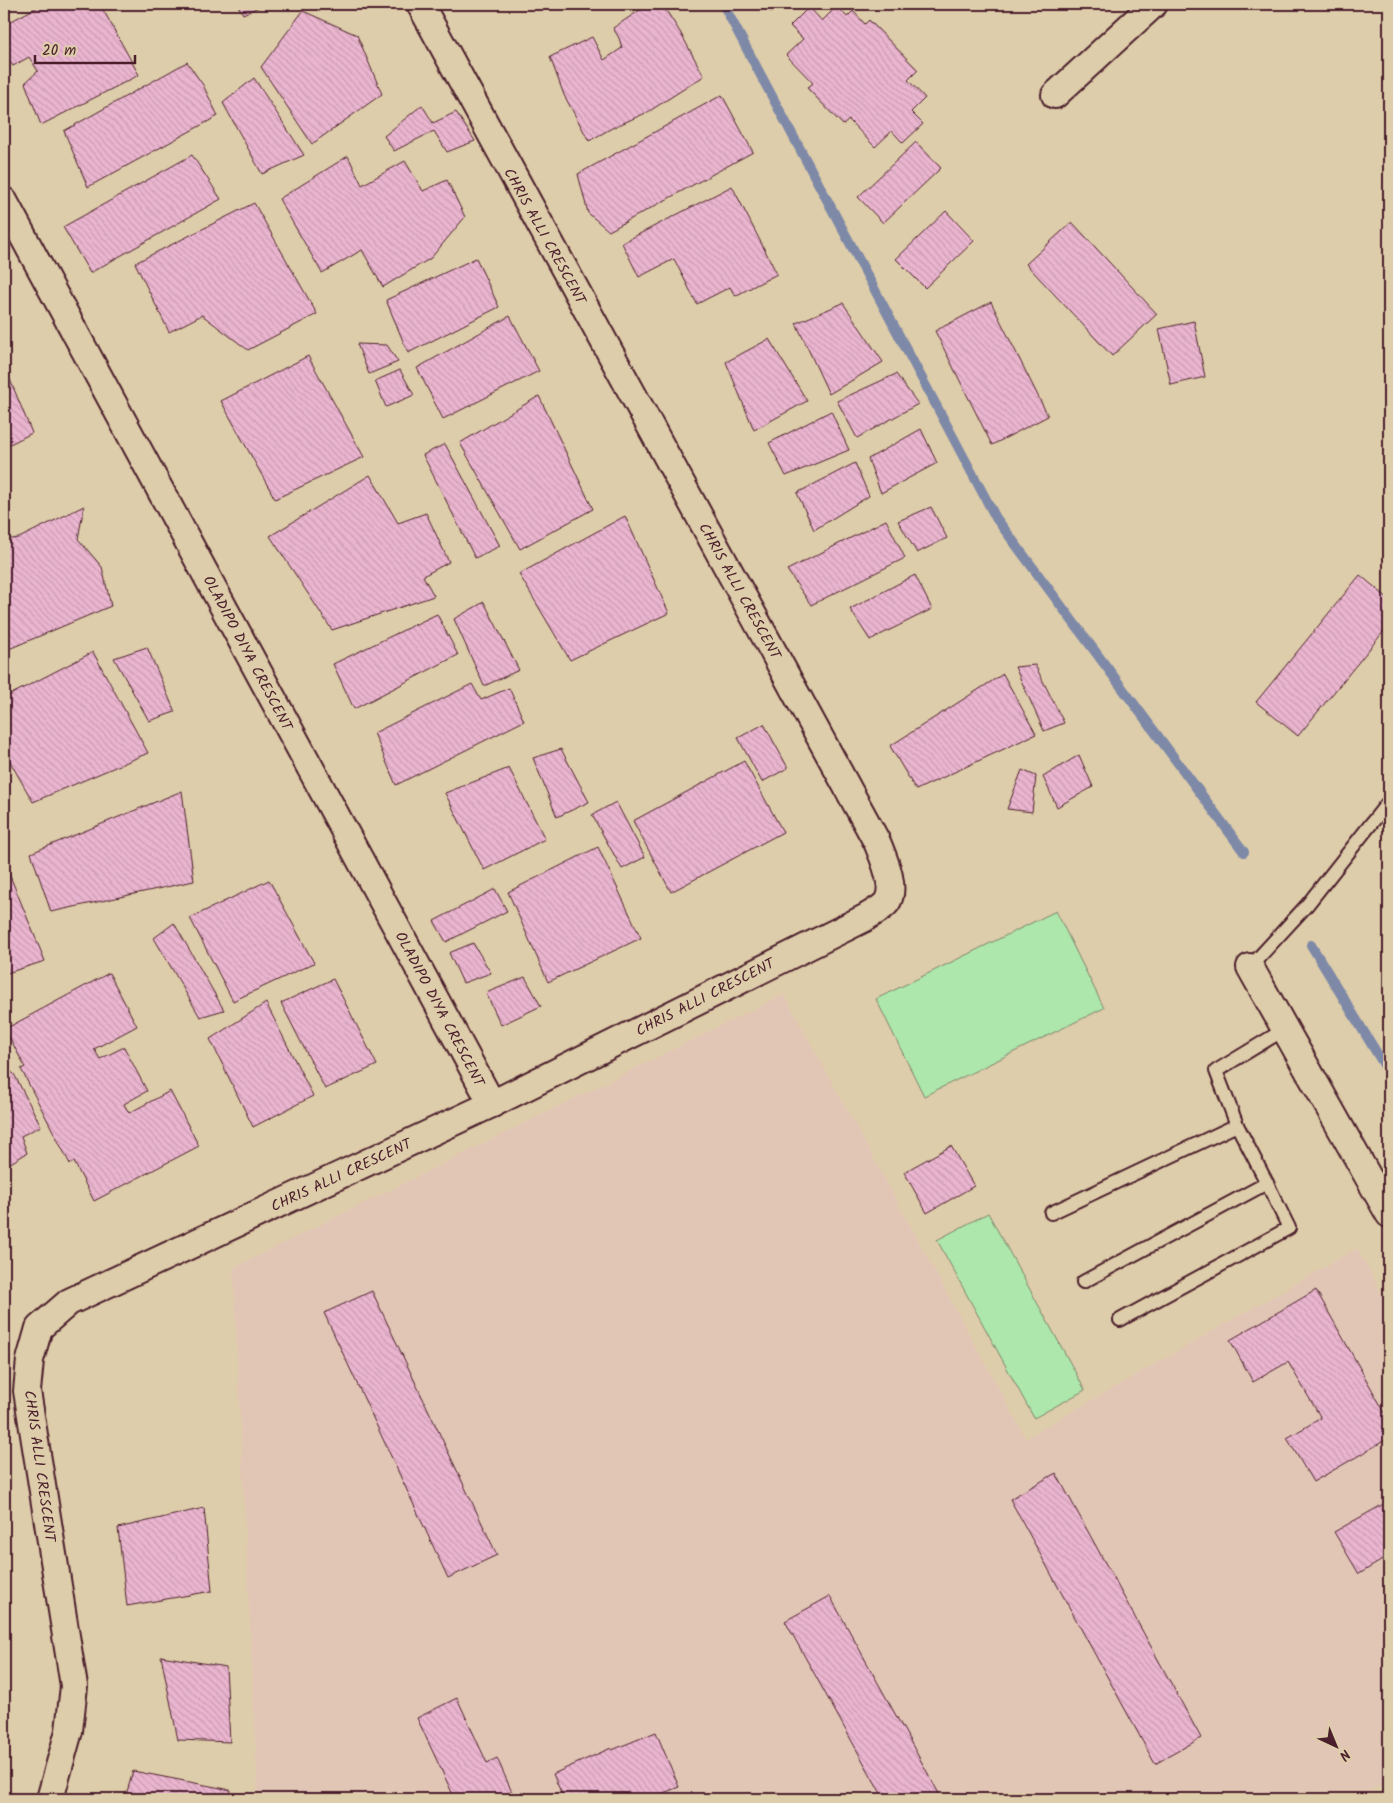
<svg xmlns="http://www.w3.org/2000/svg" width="1393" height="1803" font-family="Kalam,sans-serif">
<defs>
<pattern id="building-back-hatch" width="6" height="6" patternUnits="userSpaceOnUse" patternTransform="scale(1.25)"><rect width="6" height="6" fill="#eab5cf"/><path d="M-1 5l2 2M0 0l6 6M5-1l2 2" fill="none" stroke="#ca9bb2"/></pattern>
</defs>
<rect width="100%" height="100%" fill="#decdaa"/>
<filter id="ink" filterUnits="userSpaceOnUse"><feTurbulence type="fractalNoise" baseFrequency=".02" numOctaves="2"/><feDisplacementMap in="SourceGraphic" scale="10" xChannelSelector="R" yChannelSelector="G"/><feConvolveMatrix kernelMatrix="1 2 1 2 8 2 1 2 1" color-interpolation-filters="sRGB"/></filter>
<g filter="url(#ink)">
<polygon fill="#e2c6b5" points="784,994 1026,1438 1357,1248 1389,1307 1389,1781 1355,1799 258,1799 233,1268"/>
<g fill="#ade7ac" stroke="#7c836c">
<polygon points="1056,911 1104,1008 924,1096 876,999"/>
<polygon points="988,1213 1085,1390 1034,1418 937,1240"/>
</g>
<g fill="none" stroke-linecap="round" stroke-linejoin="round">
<g stroke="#7e89a8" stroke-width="10">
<polyline points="723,4 996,518 1244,852"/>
<polyline points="1311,945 1389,1073"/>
</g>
</g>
<g fill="url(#building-back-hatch)" stroke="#4a1f2b">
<polygon points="43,4 100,4 139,75 41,125 25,83 38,71 29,57 13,66 4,53 4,25"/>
<polygon points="237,4 265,4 243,14"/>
<polygon points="649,4 662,4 680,32 704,76 648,112 612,128 589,141 564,95 550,57 592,37 604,60 622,48 619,38 613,28"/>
<polygon points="763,4 779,4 771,12"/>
<polygon points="837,6 847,17 853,11 865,24 869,20 918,70 908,80 925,98 911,112 923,124 903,143 892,131 875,147 849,120 843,125 807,88 813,83 786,55 803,39 790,26 809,7 822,21"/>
<polygon points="303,11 357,35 382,94 312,144 261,67"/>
<polygon points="187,62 203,85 218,116 88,187 64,131"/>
<polygon points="254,78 304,155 262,174 223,103"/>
<polygon points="722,95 753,152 609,231 588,213 578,174"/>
<polygon points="422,105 433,123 456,112 475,141 447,152 434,131 394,151 384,136"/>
<polygon points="916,142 941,168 883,223 858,197"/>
<polygon points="192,155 221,199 90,273 63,227"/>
<polygon points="348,156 362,185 405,161 423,191 447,180 465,217 431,258 383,287 362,250 322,273 279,199"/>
<polygon points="732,186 777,274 735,296 730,287 697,304 674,259 639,277 622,243"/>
<polygon points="254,203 317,314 248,350 202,315 169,332 135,263"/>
<polygon points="946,211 974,241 925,288 896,259"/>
<polygon points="1072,222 1157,314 1112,356 1026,264"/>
<polygon points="476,258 499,307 408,353 386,300"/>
<polygon points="991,302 1048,416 992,445 935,331"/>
<polygon points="843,303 883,362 829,394 796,323"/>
<polygon points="510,316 539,371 443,419 417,368"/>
<polygon points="1194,321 1205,377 1171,385 1159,329"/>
<polygon points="769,339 807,401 754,430 726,362"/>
<polygon points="357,344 387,345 398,362 369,374"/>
<polygon points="308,356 364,457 275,499 221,401"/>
<polygon points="4,365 32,433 4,447"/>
<polygon points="400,370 414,395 386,407 375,381"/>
<polygon points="896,374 918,404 857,438 837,401"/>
<polygon points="539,396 593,509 520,549 460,443"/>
<polygon points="831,411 849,450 786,476 769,443"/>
<polygon points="921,429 937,463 881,493 868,459"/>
<polygon points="445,444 500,546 475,558 423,455"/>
<polygon points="855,463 869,496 814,530 797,493"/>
<polygon points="370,475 398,523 426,513 449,562 423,576 434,596 332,630 270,536"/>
<polygon points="84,506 78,539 102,567 111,606 4,651 4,540 19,538"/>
<polygon points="931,507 947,538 917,553 898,521"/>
<polygon points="625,516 669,613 570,660 519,574"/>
<polygon points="886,520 905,558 811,605 787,570"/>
<polygon points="915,575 932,609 870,640 850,609"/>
<polygon points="1360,575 1389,599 1389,625 1298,736 1256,702"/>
<polygon points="484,602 519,670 484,686 454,619"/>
<polygon points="437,614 458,655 354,709 333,664"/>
<polygon points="147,647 175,712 149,721 114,658"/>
<polygon points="93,652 148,753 33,802 4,751 4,698"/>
<polygon points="1035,665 1064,723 1044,731 1015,667"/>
<polygon points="1003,674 1036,734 916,790 890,746"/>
<polygon points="472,684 481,700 509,688 524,721 396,785 374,733"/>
<polygon points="764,724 788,768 762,782 738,738"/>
<polygon points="561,749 589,802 557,817 533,758"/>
<polygon points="1079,755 1093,787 1057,807 1043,777"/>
<polygon points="744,761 783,832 671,892 633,821"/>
<polygon points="509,768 545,839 484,870 445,793"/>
<polygon points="1022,770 1036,776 1032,812 1007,809"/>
<polygon points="182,791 194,881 51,912 31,853"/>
<polygon points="616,802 645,857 622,869 592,815"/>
<polygon points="598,847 641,938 548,982 508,892"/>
<polygon points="8,871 45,961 4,974 4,873"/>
<polygon points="269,880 314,963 233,1001 190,918"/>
<polygon points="495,889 507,911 446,942 434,921"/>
<polygon points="174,923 224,1010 200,1017 154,938"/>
<polygon points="473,943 491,973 463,983 449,953"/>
<polygon points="109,973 137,1026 94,1049 100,1059 124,1047 147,1091 124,1104 129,1113 170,1091 199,1146 94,1201 74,1162 70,1164 21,1069 25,1067 5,1029"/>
<polygon points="525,977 541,1006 501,1025 486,993"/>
<polygon points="333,979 377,1065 325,1089 281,1003"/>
<polygon points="266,1003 313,1096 253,1127 210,1039"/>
<polygon points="4,1067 14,1074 41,1126 21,1136 27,1153 4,1167"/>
<polygon points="951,1146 974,1186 927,1213 904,1172"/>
<polygon points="1316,1290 1389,1420 1389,1438 1313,1482 1287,1438 1321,1418 1288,1362 1253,1382 1230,1340"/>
<polygon points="372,1291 497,1555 448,1578 324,1313"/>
<polygon points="1056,1473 1201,1738 1155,1764 1010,1499"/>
<polygon points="1389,1501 1389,1556 1359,1574 1334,1532"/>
<polygon points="204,1508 212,1591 127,1606 118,1528"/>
<polygon points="830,1596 942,1799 884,1799 785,1621"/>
<polygon points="161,1656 226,1667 230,1742 178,1740"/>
<polygon points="457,1698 487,1763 497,1758 515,1799 455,1799 417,1718"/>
<polygon points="656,1732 679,1787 648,1799 564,1799 553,1774 611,1748 612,1750"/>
<polygon points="133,1771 231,1790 229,1799 125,1799"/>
</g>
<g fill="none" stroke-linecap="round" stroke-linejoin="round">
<g stroke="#4a1f2b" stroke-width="16">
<g id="service">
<polyline points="1250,967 1307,905 1389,801"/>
<polyline points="1051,1213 1237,1125 1216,1071 1285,1029"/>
<polyline points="1083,1282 1267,1183 1237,1125"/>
<polyline points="1120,1320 1289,1228 1267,1183"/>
</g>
</g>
<g stroke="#4a1f2b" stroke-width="30">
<g id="minor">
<polyline points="1055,95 1154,4"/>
<polyline points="4,201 492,1104"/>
<polyline points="1250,967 1389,1214"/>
<path d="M50 1799 69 1731 74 1686 27 1391 30 1360 39 1328 69 1302 492 1104 865 918C872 913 882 909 887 902 897 887 883 857 877 842L420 4"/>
</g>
</g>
<use href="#service" stroke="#decdaa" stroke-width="12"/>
<use href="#minor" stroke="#decdaa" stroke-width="26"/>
</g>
</g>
<g text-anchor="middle" stroke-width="5" stroke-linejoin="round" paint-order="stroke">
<g font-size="15" fill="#4a1f2b" stroke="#decdaa">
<text transform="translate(545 236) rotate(61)" y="5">CHRIS ALLI CRESCENT</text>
<text transform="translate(740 591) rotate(61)" y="5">CHRIS ALLI CRESCENT</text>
<text transform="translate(248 653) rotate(62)" y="5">OLADIPO DIYA CRESCENT</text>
<text transform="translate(705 997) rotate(-27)" y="5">CHRIS ALLI CRESCENT</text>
<text transform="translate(440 1009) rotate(62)" y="5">OLADIPO DIYA CRESCENT</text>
<text transform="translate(341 1175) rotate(-25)" y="5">CHRIS ALLI CRESCENT</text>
<text transform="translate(40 1466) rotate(82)" y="5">CHRIS ALLI CRESCENT</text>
</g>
</g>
<rect width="1393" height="1803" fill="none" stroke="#decdaa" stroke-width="20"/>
<rect x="10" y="10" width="1373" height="1783" fill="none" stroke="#4a1f2b" stroke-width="2" filter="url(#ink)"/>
<g transform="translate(1336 1746) rotate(136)" stroke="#decdaa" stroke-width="4" paint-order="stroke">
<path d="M0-4L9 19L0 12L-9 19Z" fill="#4a1f2b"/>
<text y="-8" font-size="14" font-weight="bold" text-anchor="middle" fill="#4a1f2b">N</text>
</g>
<path d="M35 55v8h100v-8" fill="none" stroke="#4a1f2b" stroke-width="2.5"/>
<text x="42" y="55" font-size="15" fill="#4a1f2b" stroke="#decdaa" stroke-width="4" paint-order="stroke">20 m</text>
</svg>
